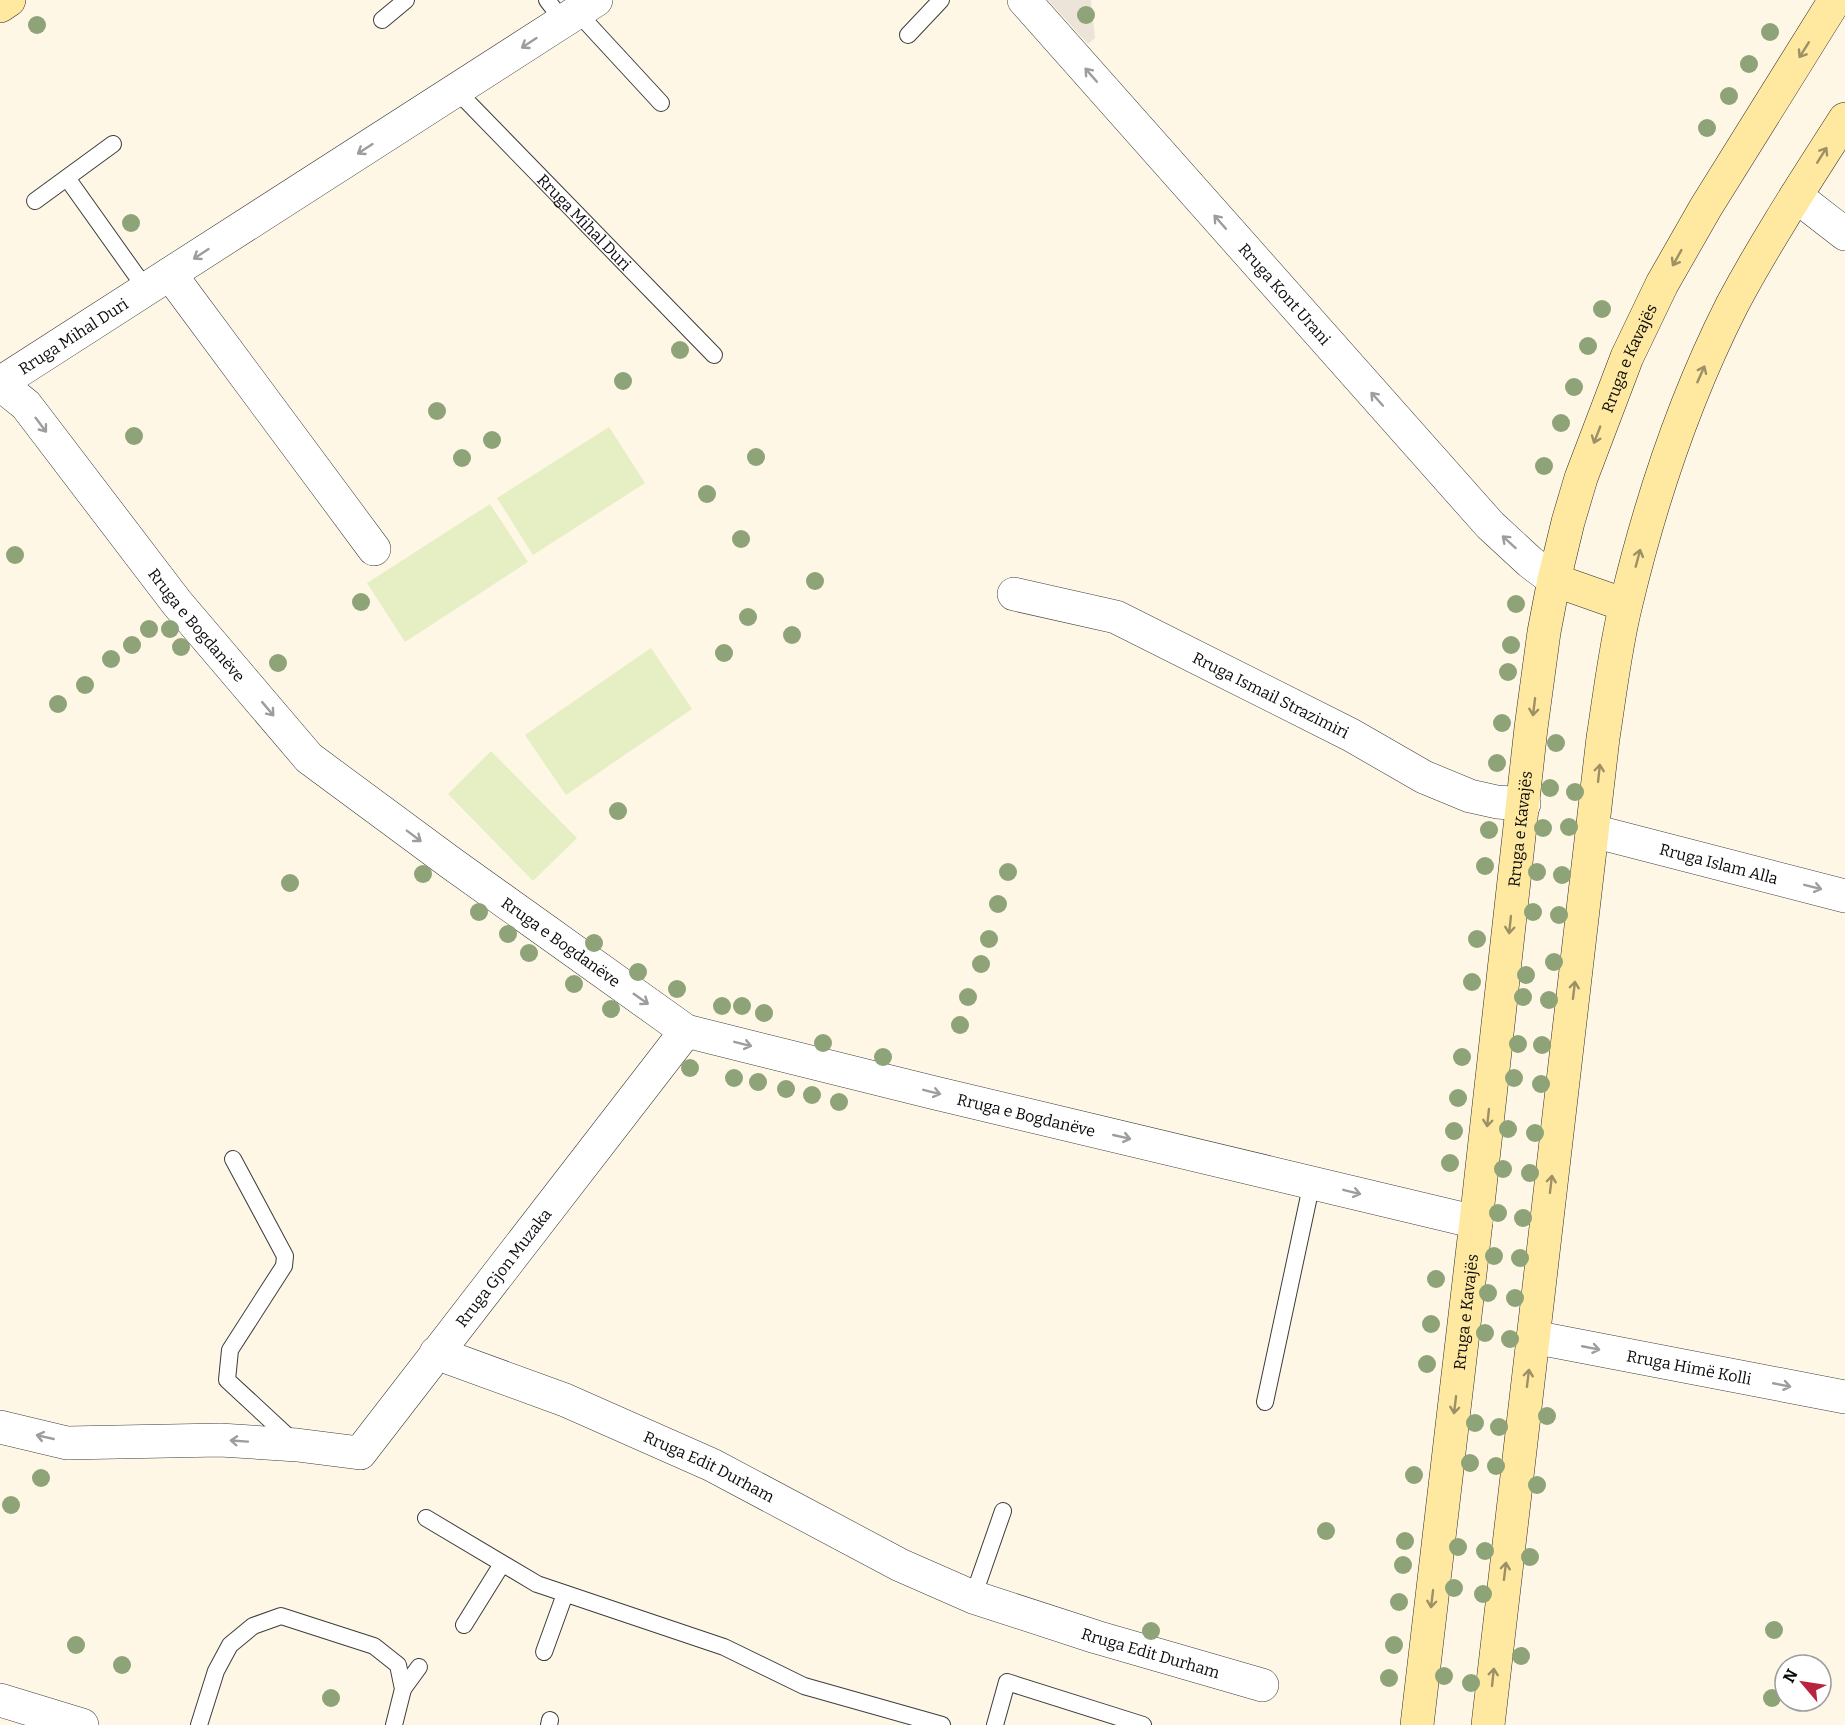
<svg xmlns="http://www.w3.org/2000/svg" width="1845" height="1725" font-family="Bitter,serif">
<rect width="100%" height="100%" fill="#fff7e6"/>
<g fill="#e5efc3">
<polygon points="609,427 645,483 533,555 497,498"/>
<polygon points="490,504 528,562 405,642 367,583"/>
<polygon points="651,648 692,709 566,795 525,735"/>
<polygon points="491,751 577,838 533,881 448,794"/>
</g>
<polygon fill="#ece4d8" points="1048,0 1091,0 1095,38 1088,44"/>
<g fill="none" stroke-linecap="round" stroke-linejoin="round">
<g stroke="#3d3d3d" stroke-width="18">
<g id="lane">
<polyline points="547,0 563,21"/>
<polyline points="577,12 661,103"/>
<polyline points="382,20 406,0"/>
<polyline points="908,35 941,0"/>
<path id="s1" d="M456 90 714 355"/>
<polyline points="67,178 146,289"/>
<polyline points="35,201 113,144"/>
<polyline points="233,1159 285,1256 284,1266 230,1350 227,1380 294,1442"/>
<polyline points="1265,1402 1312,1182"/>
<polyline points="426,1518 537,1584 724,1647 804,1686 942,1725"/>
<polyline points="973,1597 1003,1511"/>
<polyline points="464,1625 502,1564"/>
<polyline points="544,1652 565,1594"/>
<polyline points="403,1689 419,1667"/>
<polyline points="199,1725 216,1671 230,1645 253,1626 281,1616 374,1646 398,1665 403,1689 394,1725"/>
<polyline points="549,1725 550,1720"/>
<polyline points="995,1725 1007,1682 1143,1725"/>
</g>
</g>
<g stroke="#3d3d3d" stroke-width="34">
<g id="street">
<path id="s2" d="M1024 0 1490 525 1530 562 1554 580"/>
<polyline points="1796,196 1845,234"/>
<polyline points="170,274 374,549"/>
<path id="s3" d="M0 383 596 0"/>
<path id="s4" d="M0 384 26 405 177 603 309 758 451 863 686 1031 931 1092 1476 1222"/>
<path id="s5" d="M1014 594 1116 617 1351 735 1424 777 1470 796 1497 802 1524 804"/>
<path id="s6" d="M1593 831 1845 896"/>
<path id="s7" d="M1533 1337 1845 1397"/>
<path id="s8" d="M436 1353 565 1400 712 1465 900 1565 973 1597 1096 1637 1262 1685"/>
<path id="s9" d="M0 1427 67 1443 220 1440 297 1445 360 1453 686 1031"/>
<polyline points="0,1700 82,1725"/>
</g>
</g>
<g stroke="#2c2c2c" stroke-width="34">
<g id="secondary">
<polyline points="0,6 9,0"/>
<polyline points="1554,580 1625,605"/>
<path id="s10" d="M1417 1725 1476 1222 1531 728 1544 632 1554 580 1568 522 1581 478 1627 357 1662 284 1706 207 1835 0"/>
<path d="M1488 1725 1603 738C1610 694 1615 648 1626 604 1650 503 1685 398 1732 305 1766 241 1806 180 1845 119"/>
</g>
</g>
<use href="#lane" stroke="#fff" stroke-width="16"/>
<use href="#street" stroke="#fff" stroke-width="33"/>
<use href="#secondary" stroke="#ffe9a1" stroke-width="33"/>
</g>
<g fill="#8ea377">
<circle cx="1086" cy="15" r="9"/>
<circle cx="37" cy="25" r="9"/>
<circle cx="1770" cy="32" r="9"/>
<circle cx="1749" cy="64" r="9"/>
<circle cx="1729" cy="96" r="9"/>
<circle cx="1707" cy="128" r="9"/>
<circle cx="131" cy="223" r="9"/>
<circle cx="1602" cy="309" r="9"/>
<circle cx="1588" cy="346" r="9"/>
<circle cx="680" cy="350" r="9"/>
<circle cx="623" cy="381" r="9"/>
<circle cx="1574" cy="387" r="9"/>
<circle cx="437" cy="411" r="9"/>
<circle cx="1561" cy="423" r="9"/>
<circle cx="134" cy="436" r="9"/>
<circle cx="492" cy="440" r="9"/>
<circle cx="756" cy="457" r="9"/>
<circle cx="462" cy="458" r="9"/>
<circle cx="1544" cy="466" r="9"/>
<circle cx="707" cy="494" r="9"/>
<circle cx="741" cy="539" r="9"/>
<circle cx="15" cy="555" r="9"/>
<circle cx="815" cy="581" r="9"/>
<circle cx="361" cy="602" r="9"/>
<circle cx="1516" cy="604" r="9"/>
<circle cx="748" cy="617" r="9"/>
<circle cx="149" cy="629" r="9"/>
<circle cx="170" cy="629" r="9"/>
<circle cx="792" cy="635" r="9"/>
<circle cx="132" cy="645" r="9"/>
<circle cx="1511" cy="645" r="9"/>
<circle cx="181" cy="647" r="9"/>
<circle cx="724" cy="653" r="9"/>
<circle cx="111" cy="659" r="9"/>
<circle cx="278" cy="663" r="9"/>
<circle cx="1508" cy="672" r="9"/>
<circle cx="85" cy="685" r="9"/>
<circle cx="58" cy="704" r="9"/>
<circle cx="1502" cy="723" r="9"/>
<circle cx="1556" cy="743" r="9"/>
<circle cx="1497" cy="763" r="9"/>
<circle cx="1550" cy="788" r="9"/>
<circle cx="1575" cy="792" r="9"/>
<circle cx="618" cy="811" r="9"/>
<circle cx="1569" cy="827" r="9"/>
<circle cx="1543" cy="828" r="9"/>
<circle cx="1489" cy="830" r="9"/>
<circle cx="1485" cy="866" r="9"/>
<circle cx="1008" cy="872" r="9"/>
<circle cx="1537" cy="872" r="9"/>
<circle cx="423" cy="874" r="9"/>
<circle cx="1562" cy="875" r="9"/>
<circle cx="290" cy="883" r="9"/>
<circle cx="998" cy="904" r="9"/>
<circle cx="479" cy="912" r="9"/>
<circle cx="1533" cy="912" r="9"/>
<circle cx="1559" cy="915" r="9"/>
<circle cx="508" cy="934" r="9"/>
<circle cx="989" cy="939" r="9"/>
<circle cx="1477" cy="939" r="9"/>
<circle cx="594" cy="943" r="9"/>
<circle cx="529" cy="953" r="9"/>
<circle cx="1554" cy="962" r="9"/>
<circle cx="981" cy="964" r="9"/>
<circle cx="638" cy="972" r="9"/>
<circle cx="1526" cy="975" r="9"/>
<circle cx="1472" cy="982" r="9"/>
<circle cx="574" cy="984" r="9"/>
<circle cx="677" cy="989" r="9"/>
<circle cx="968" cy="997" r="9"/>
<circle cx="1523" cy="997" r="9"/>
<circle cx="1549" cy="1000" r="9"/>
<circle cx="722" cy="1006" r="9"/>
<circle cx="742" cy="1006" r="9"/>
<circle cx="611" cy="1009" r="9"/>
<circle cx="764" cy="1013" r="9"/>
<circle cx="960" cy="1025" r="9"/>
<circle cx="823" cy="1043" r="9"/>
<circle cx="1518" cy="1044" r="9"/>
<circle cx="1542" cy="1045" r="9"/>
<circle cx="883" cy="1057" r="9"/>
<circle cx="1462" cy="1057" r="9"/>
<circle cx="690" cy="1068" r="9"/>
<circle cx="734" cy="1078" r="9"/>
<circle cx="1514" cy="1078" r="9"/>
<circle cx="758" cy="1082" r="9"/>
<circle cx="1541" cy="1084" r="9"/>
<circle cx="786" cy="1089" r="9"/>
<circle cx="812" cy="1095" r="9"/>
<circle cx="1458" cy="1098" r="9"/>
<circle cx="839" cy="1102" r="9"/>
<circle cx="1508" cy="1129" r="9"/>
<circle cx="1454" cy="1131" r="9"/>
<circle cx="1535" cy="1133" r="9"/>
<circle cx="1450" cy="1163" r="9"/>
<circle cx="1503" cy="1169" r="9"/>
<circle cx="1530" cy="1173" r="9"/>
<circle cx="1498" cy="1213" r="9"/>
<circle cx="1523" cy="1218" r="9"/>
<circle cx="1494" cy="1256" r="9"/>
<circle cx="1520" cy="1258" r="9"/>
<circle cx="1436" cy="1279" r="9"/>
<circle cx="1488" cy="1293" r="9"/>
<circle cx="1515" cy="1298" r="9"/>
<circle cx="1431" cy="1324" r="9"/>
<circle cx="1485" cy="1333" r="9"/>
<circle cx="1510" cy="1339" r="9"/>
<circle cx="1427" cy="1364" r="9"/>
<circle cx="1547" cy="1416" r="9"/>
<circle cx="1475" cy="1423" r="9"/>
<circle cx="1499" cy="1427" r="9"/>
<circle cx="1470" cy="1463" r="9"/>
<circle cx="1496" cy="1466" r="9"/>
<circle cx="1414" cy="1475" r="9"/>
<circle cx="41" cy="1478" r="9"/>
<circle cx="1537" cy="1485" r="9"/>
<circle cx="11" cy="1505" r="9"/>
<circle cx="1326" cy="1531" r="9"/>
<circle cx="1405" cy="1541" r="9"/>
<circle cx="1458" cy="1547" r="9"/>
<circle cx="1485" cy="1551" r="9"/>
<circle cx="1530" cy="1557" r="9"/>
<circle cx="1403" cy="1565" r="9"/>
<circle cx="1454" cy="1588" r="9"/>
<circle cx="1483" cy="1594" r="9"/>
<circle cx="1399" cy="1602" r="9"/>
<circle cx="1774" cy="1630" r="9"/>
<circle cx="1151" cy="1631" r="9"/>
<circle cx="76" cy="1645" r="9"/>
<circle cx="1394" cy="1645" r="9"/>
<circle cx="1521" cy="1656" r="9"/>
<circle cx="122" cy="1665" r="9"/>
<circle cx="1444" cy="1676" r="9"/>
<circle cx="1389" cy="1678" r="9"/>
<circle cx="1471" cy="1683" r="9"/>
<circle cx="331" cy="1698" r="9"/>
<circle cx="1772" cy="1698" r="9"/>
</g>
<defs><path id="oneway-shaft" d="M-6 0H5M1.5-3L5.5 0L1.5 3" fill="none" stroke-width="1.6" stroke-linecap="round" stroke-linejoin="round" transform="scale(1.5)"/></defs>
<g stroke="#9d9d9d">
<use href="#oneway-shaft" transform="translate(529 43) rotate(147)"/>
<use href="#oneway-shaft" transform="translate(1091 75) rotate(-131)"/>
<use href="#oneway-shaft" transform="translate(365 149) rotate(147)"/>
<use href="#oneway-shaft" transform="translate(1220 222) rotate(-131)"/>
<use href="#oneway-shaft" transform="translate(201 254) rotate(147)"/>
<use href="#oneway-shaft" transform="translate(1377 399) rotate(-132)"/>
<use href="#oneway-shaft" transform="translate(41 425) rotate(53)"/>
<use href="#oneway-shaft" transform="translate(1509 542) rotate(-138)"/>
<use href="#oneway-shaft" transform="translate(268 709) rotate(50)"/>
<use href="#oneway-shaft" transform="translate(414 836) rotate(37)"/>
<use href="#oneway-shaft" transform="translate(1813 887) rotate(14)"/>
<use href="#oneway-shaft" transform="translate(641 999) rotate(35)"/>
<use href="#oneway-shaft" transform="translate(743 1044) rotate(14)"/>
<use href="#oneway-shaft" transform="translate(932 1092) rotate(14)"/>
<use href="#oneway-shaft" transform="translate(1122 1137) rotate(13)"/>
<use href="#oneway-shaft" transform="translate(1352 1192) rotate(14)"/>
<use href="#oneway-shaft" transform="translate(1591 1348) rotate(11)"/>
<use href="#oneway-shaft" transform="translate(1782 1385) rotate(11)"/>
<use href="#oneway-shaft" transform="translate(45 1437) rotate(-167)"/>
<use href="#oneway-shaft" transform="translate(239 1441) rotate(-176)"/>
</g>
<g stroke="#9d9065">
<use href="#oneway-shaft" transform="translate(1804 50) rotate(122)"/>
<use href="#oneway-shaft" transform="translate(1822 155) rotate(-58)"/>
<use href="#oneway-shaft" transform="translate(1677 258) rotate(119)"/>
<use href="#oneway-shaft" transform="translate(1701 374) rotate(-66)"/>
<use href="#oneway-shaft" transform="translate(1597 435) rotate(111)"/>
<use href="#oneway-shaft" transform="translate(1638 558) rotate(-75)"/>
<use href="#oneway-shaft" transform="translate(1534 707) rotate(97)"/>
<use href="#oneway-shaft" transform="translate(1599 773) rotate(-84)"/>
<use href="#oneway-shaft" transform="translate(1510 925) rotate(96)"/>
<use href="#oneway-shaft" transform="translate(1574 990) rotate(-83)"/>
<use href="#oneway-shaft" transform="translate(1488 1118) rotate(96)"/>
<use href="#oneway-shaft" transform="translate(1551 1184) rotate(-83)"/>
<use href="#oneway-shaft" transform="translate(1528 1378) rotate(-83)"/>
<use href="#oneway-shaft" transform="translate(1455 1405) rotate(97)"/>
<use href="#oneway-shaft" transform="translate(1505 1571) rotate(-83)"/>
<use href="#oneway-shaft" transform="translate(1432 1599) rotate(97)"/>
<use href="#oneway-shaft" transform="translate(1493 1677) rotate(-84)"/>
</g>
<g text-anchor="middle" stroke-width="6" stroke-linejoin="round" paint-order="stroke">
<g font-size="16" fill="#0a0a0a" stroke="#fff">
<text dy="6" stroke="none"><textPath href="#s1" startOffset="184">Rruga Mihal Duri</textPath></text>
<text dy="6" stroke="none"><textPath href="#s2" startOffset="393">Rruga Kont Urani</textPath></text>
<text dy="6" stroke="none"><textPath href="#s3" startOffset="87">Rruga Mihal Duri</textPath></text>
<text dy="6" stroke="none"><textPath href="#s10" startOffset="1388">Rruga e Kavajës</textPath></text>
<text dy="6" stroke="none"><textPath href="#s4" startOffset="312">Rruga e Bogdanëve</textPath></text>
<text dy="6" stroke="none"><textPath href="#s5" startOffset="278">Rruga Ismail Strazimiri</textPath></text>
<text dy="6" stroke="none"><textPath href="#s10" startOffset="902">Rruga e Kavajës</textPath></text>
<text dy="6" stroke="none"><textPath href="#s6" startOffset="130">Rruga Islam Alla</textPath></text>
<text dy="6" stroke="none"><textPath href="#s4" startOffset="798">Rruga e Bogdanëve</textPath></text>
<text dy="6" stroke="none"><textPath href="#s4" startOffset="1302">Rruga e Bogdanëve</textPath></text>
<text dy="6" stroke="none"><textPath href="#s9" startOffset="597">Rruga Gjon Muzaka</textPath></text>
<text dy="6" stroke="none"><textPath href="#s10" startOffset="416">Rruga e Kavajës</textPath></text>
<text dy="6" stroke="none"><textPath href="#s7" startOffset="159">Rruga Himë Kolli</textPath></text>
<text dy="6" stroke="none"><textPath href="#s8" startOffset="296">Rruga Edit Durham</textPath></text>
<text dy="6" stroke="none"><textPath href="#s8" startOffset="777">Rruga Edit Durham</textPath></text>
</g>
</g>
<g transform="translate(1803 1683) rotate(299)"><circle r="28" fill="#ffffff" stroke="#9d9d9d" stroke-width="1.5"/>
<path d="M0-4.5L10 22L0 15L-10 22Z" fill="#b8243d"/>
<text y="-9" font-size="16" font-weight="bold" text-anchor="middle" fill="#0a0a0a">N</text>
</g>
</svg>
